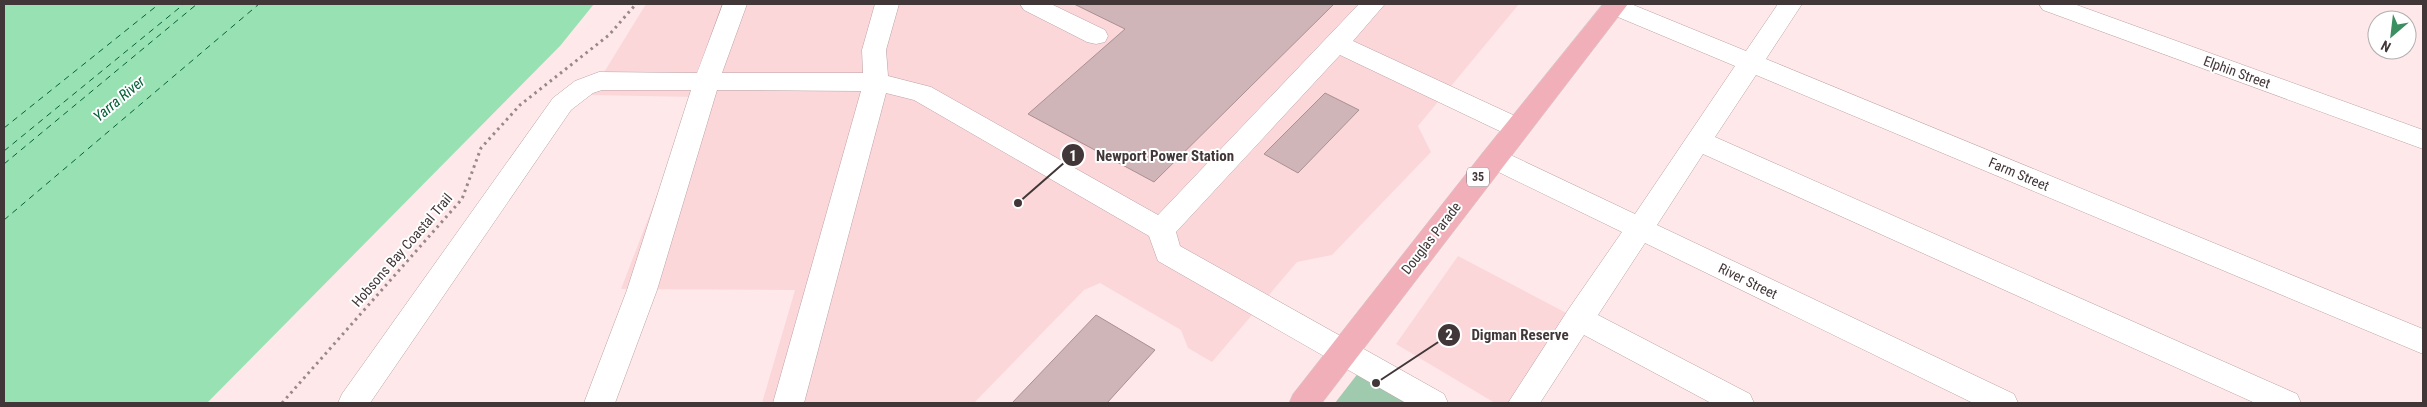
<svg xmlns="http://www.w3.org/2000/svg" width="2427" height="407" font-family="'Roboto Condensed',sans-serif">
<rect width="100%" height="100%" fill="#fee8ea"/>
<g fill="#fbd7da">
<polygon points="646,4 1519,4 1418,126 1431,152 1332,255 1297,262 1212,362 1188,348 1181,330 1100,283 1084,290 974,403 762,403 795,290 621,289 695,97 590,95"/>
<polygon points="1458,256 1572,316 1512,403 1495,403 1396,344"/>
</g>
<polygon fill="#9fcaae" points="1366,363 1436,403 1335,403"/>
<polygon fill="#98e1b3" points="4,4 594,4 560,46 207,403 4,403"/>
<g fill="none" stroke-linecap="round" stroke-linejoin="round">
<g stroke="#066138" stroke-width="1" stroke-dasharray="6 5" stroke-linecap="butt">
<polyline points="4,128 159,4"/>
<polyline points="4,151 184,4"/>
<polyline points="4,164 197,4"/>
<polyline points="4,220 259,4"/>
</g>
</g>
<g fill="#cfb5b7" stroke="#a99092">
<polygon points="1074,4 1334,4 1154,182 1028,114 1125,29"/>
<polygon points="1325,93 1359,110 1298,173 1264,154"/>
<polygon points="1096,315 1155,350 1107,403 1012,403"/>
</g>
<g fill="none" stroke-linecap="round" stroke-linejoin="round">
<g stroke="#bca2a4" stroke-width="1">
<g id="minor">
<polygon points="723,4 747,4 722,73 863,73 862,50 875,4 899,4 886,50 888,76 931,87 1158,215 1359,4 1385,4 1353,41 1526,121 1530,128 1526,135 1517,137 1508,135 1340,55 1176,232 1180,246 1444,394 1448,403 1406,403 1158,261 1149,236 914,100 886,93 804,403 773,403 861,91 717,90 657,290 615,403 584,403 627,290 691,90 602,90 593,93 571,110 370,403 338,403 342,394 553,98 575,81 599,72 697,73"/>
<polygon points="1020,4 1051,4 1105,30 1108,36 1105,42 1096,44 1087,42 1024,10"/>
<polygon points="1603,4 1631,4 1746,51 1778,4 1802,4 1766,59 2423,329 2423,354 1756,75 1715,137 2297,394 2301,403 2255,403 1703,154 1657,225 2014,394 2018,403 1973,403 1645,243 1598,315 1750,394 1754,403 1711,403 1584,335 1540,403 1508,403 1568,310 1622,232 1484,165 1480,158 1484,151 1493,148 1502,151 1635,214 1735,66 1606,12 1602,6"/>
<polygon points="2039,4 2074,4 2423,130 2423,149 2043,10"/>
</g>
</g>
<g stroke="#d2cfcf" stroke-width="1">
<polygon id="major" points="1603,4 1628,4 1322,403 1289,403 1293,394 1484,151"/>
</g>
<polyline stroke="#98888a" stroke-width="3" stroke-dasharray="2.5 4" stroke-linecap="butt" points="282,403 462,199 481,148 520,105 609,35 636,4"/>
<use href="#minor" fill="#fff" fill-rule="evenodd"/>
<use href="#major" fill="#f1b0b9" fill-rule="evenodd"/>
</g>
<g text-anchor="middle" stroke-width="4" stroke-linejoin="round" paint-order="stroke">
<rect fill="#fff" stroke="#7b7374" stroke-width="1" x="1467" y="167.5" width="22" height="19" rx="4"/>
<g font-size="12" font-weight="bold" fill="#423738">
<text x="1478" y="181">35</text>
</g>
<g font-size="14" fill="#423738" stroke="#fff">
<text transform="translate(2237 72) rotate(20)" y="5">Elphin Street</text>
<text transform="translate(2019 174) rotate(23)" y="5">Farm Street</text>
<text transform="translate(1431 238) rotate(-52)" y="5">Douglas Parade</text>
<text transform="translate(402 250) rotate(-49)" y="5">Hobsons Bay Coastal Trail</text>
<text transform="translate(1748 281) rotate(26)" y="5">River Street</text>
</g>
<g font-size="15" font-style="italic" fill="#066138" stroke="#fff">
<text transform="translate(119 99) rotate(-40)" y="5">Yarra River</text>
</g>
</g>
<path fill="none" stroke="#423738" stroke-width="2" d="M1018 203L1073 155M1376 383L1449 335"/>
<g fill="#423738" stroke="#fff" stroke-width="2">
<circle cx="1018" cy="203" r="5"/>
<circle cx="1376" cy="383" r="5"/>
<circle cx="1073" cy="155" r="12"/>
<circle cx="1449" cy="335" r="12"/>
</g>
<g font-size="15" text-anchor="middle" font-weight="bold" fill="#fff">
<text x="1073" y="161">1</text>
<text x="1449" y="340">2</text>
</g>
<g font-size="15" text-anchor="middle" font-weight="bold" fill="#423738" stroke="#fff" stroke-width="4" stroke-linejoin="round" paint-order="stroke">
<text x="1165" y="161">Newport Power Station</text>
<text x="1520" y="340">Digman Reserve</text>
</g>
<rect width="2427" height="407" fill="none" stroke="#423738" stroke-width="10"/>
<g transform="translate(2392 35) rotate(208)"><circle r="24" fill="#ffffff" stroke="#b3afaf"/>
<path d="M0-4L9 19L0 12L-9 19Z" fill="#3c8f61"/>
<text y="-8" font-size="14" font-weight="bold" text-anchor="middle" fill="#423738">N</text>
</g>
</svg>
